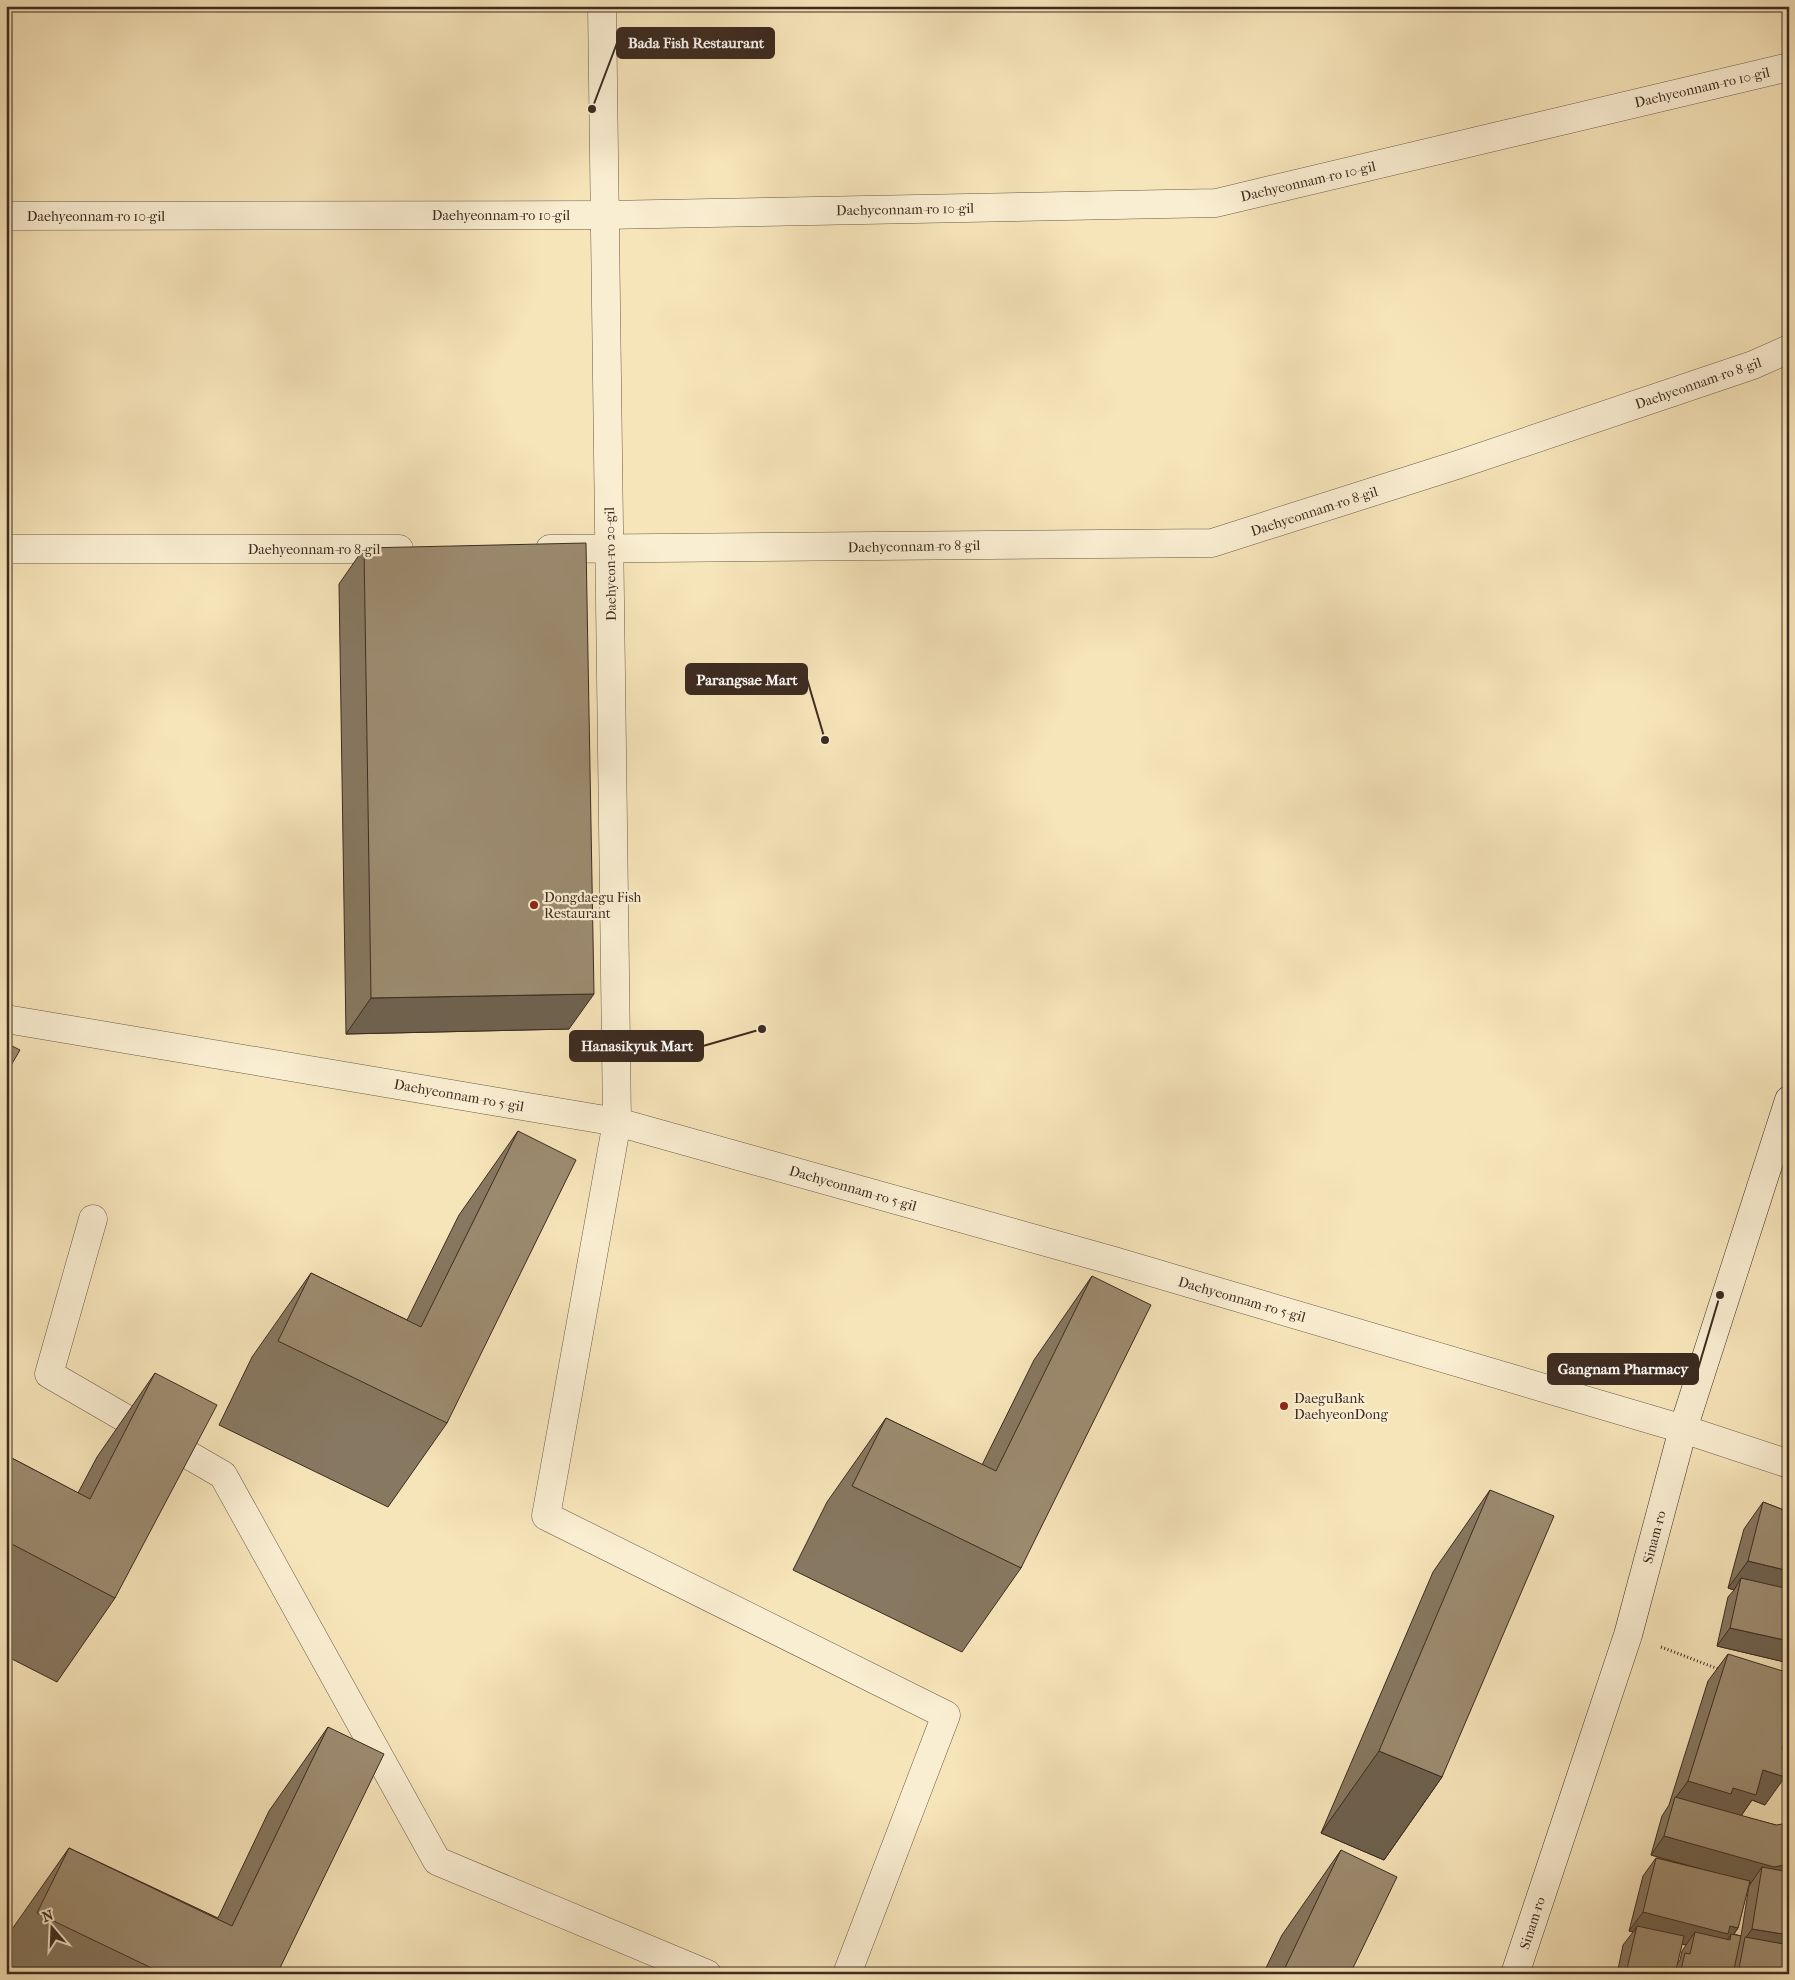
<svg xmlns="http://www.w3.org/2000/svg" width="1795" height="1980" font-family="'IM FELL French Canon',serif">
<rect width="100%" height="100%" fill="#f7e5ba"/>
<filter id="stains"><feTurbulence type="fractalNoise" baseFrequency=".004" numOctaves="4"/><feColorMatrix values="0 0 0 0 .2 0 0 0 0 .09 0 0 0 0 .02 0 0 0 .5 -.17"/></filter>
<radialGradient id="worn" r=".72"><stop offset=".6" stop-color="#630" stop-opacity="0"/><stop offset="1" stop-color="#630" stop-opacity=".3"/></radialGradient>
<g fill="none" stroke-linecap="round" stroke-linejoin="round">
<g stroke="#6b5a47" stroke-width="29">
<g id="minor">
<polyline points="602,6 617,1122 546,1516 946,1715 847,1974"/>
<polyline points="6,216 605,215 1216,203 1789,67"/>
<polyline points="6,549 399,549"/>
<polyline points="550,549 1212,543 1460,464 1753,365 1789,349"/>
<polyline points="6,1019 617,1122 1114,1261 1683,1429 1789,1464"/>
<polyline points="93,1219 49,1374 223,1475 437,1861 707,1974"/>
</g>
</g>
<g stroke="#3c2b21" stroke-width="29">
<polyline id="secondary" points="1515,1974 1628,1635 1683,1429 1789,1100"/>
</g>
<polyline stroke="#3c2b21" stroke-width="3" stroke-dasharray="1 2.5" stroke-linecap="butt" points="1661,1647 1721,1670"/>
<use href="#minor" stroke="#faeed2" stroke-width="28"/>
<use href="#secondary" stroke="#faeed2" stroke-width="28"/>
</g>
<g fill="#877861" stroke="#3c2b21" fill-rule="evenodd">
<polygon points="364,548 569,1029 346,1034 339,584"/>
<polygon points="518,1131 447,1423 388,1507 219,1425 252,1357 311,1273 407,1320 459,1215"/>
<polygon points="1092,1276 1021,1568 962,1652 793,1570 827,1502 886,1418 982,1465 1034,1360"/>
<polygon points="155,1373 115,1598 57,1682 6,1656 6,1455 78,1493 97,1457"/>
<polygon points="1490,1490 1442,1777 1384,1860 1321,1833 1433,1572"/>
<polygon points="1763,1502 1789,1512 1789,1663 1717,1646 1728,1597 1734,1590 1728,1588 1744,1529"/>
<path d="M1728 1654 1765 1805 1752 1800 1741 1816 1776 1825 1789 1974H1617L1623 1945 1633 1932 1629 1931 1643 1876 1656 1858 1689 1866 1651 1855 1662 1816 1669 1805 1708 1681ZM1749 1883H1751L1749 1886 1741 1936 1734 1934 1738 1928ZM1682 1944 1686 1945 1682 1951 1680 1960 1677 1964Z"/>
<polygon points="328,1727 277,1974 6,1974 6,1940 10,1932 69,1848 218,1918 269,1811"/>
<polygon points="1341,1850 1350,1974 1263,1974 1282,1935"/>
</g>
<g fill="#6e624f" stroke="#3c2b21">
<polygon points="594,994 569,1029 346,1034 371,998"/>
<polygon points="1748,1561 1789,1571 1789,1604 1741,1578 1734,1590 1728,1588"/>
<polygon points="1730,1628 1789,1641 1789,1663 1717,1646"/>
<polygon points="1379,1751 1442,1777 1384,1860 1321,1833"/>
<polygon points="1763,1770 1785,1777 1765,1805 1752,1800 1736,1823 1674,1800 1688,1781 1733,1788"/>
<polygon points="1664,1836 1789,1864 1789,1881 1762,1867 1751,1883 1651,1855"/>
<polygon points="1643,1912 1730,1926 1738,1928 1730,1939 1731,1934 1723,1946 1695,1932 1686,1945 1635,1933 1637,1926 1633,1932 1629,1931"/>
<polygon points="1752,1929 1789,1935 1789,1949 1745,1939"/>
</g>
<g fill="#9d8c71" stroke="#3c2b21">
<polygon points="586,543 594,994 371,998 364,548"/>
<polygon points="6,1043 20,1050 6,1074"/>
<polygon points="518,1131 576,1160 447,1423 278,1341 311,1273 421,1327"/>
<polygon points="1092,1276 1151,1305 1021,1568 852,1486 886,1418 996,1471"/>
<polygon points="155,1373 217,1405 115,1598 6,1541 6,1455 90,1499"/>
<polygon points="1490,1490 1554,1516 1442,1777 1379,1751"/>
<polygon points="1763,1502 1789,1512 1789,1571 1748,1561"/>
<polygon points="1741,1578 1789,1589 1789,1641 1730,1628"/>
<polygon points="1728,1654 1789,1673 1789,1726 1782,1749 1789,1751 1789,1764 1785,1777 1763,1770 1756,1795 1733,1788 1731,1794 1688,1781"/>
<polygon points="328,1727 384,1754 277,1974 164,1974 37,1913 69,1848 232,1926"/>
<polygon points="1675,1797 1776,1825 1789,1823 1789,1864 1774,1867 1664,1836"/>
<polygon points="1341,1850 1397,1877 1350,1974 1282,1974"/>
<polygon points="1656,1858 1750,1881 1738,1928 1730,1926 1728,1934 1643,1912"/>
<polygon points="1762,1867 1789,1872 1789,1935 1752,1929"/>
<polygon points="1637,1926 1684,1936 1675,1974 1626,1973"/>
<polygon points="1695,1932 1730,1940 1731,1934 1741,1936 1733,1974 1680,1974 1685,1953 1690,1954"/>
<polygon points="1745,1937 1789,1945 1789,1974 1738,1974"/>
<polygon points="1082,1971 1088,1974 1081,1974"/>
</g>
<g fill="#8f2418" stroke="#faeed2" stroke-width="2">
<circle cx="534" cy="905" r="5"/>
<circle cx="1284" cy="1406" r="5"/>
</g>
<g text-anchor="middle" stroke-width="4.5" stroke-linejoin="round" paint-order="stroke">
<g font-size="14" fill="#3c2b21" stroke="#faeed2">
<text transform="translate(1702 87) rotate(-13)" y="5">Daehyeonnam-ro 10-gil</text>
<text transform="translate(1308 181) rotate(-13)" y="5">Daehyeonnam-ro 10-gil</text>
<text transform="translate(905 209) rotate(-1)" y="5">Daehyeonnam-ro 10-gil</text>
<text x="501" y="220">Daehyeonnam-ro 10-gil</text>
<text x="96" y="221">Daehyeonnam-ro 10-gil</text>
<text transform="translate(1698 383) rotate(-19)" y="5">Daehyeonnam-ro 8-gil</text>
<text transform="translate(1314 511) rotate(-18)" y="5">Daehyeonnam-ro 8-gil</text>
<text transform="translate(914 546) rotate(-1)" y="5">Daehyeonnam-ro 8-gil</text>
<text x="314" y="554">Daehyeonnam-ro 8-gil</text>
<text transform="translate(610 564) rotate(-91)" y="5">Daehyeon-ro 20-gil</text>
<text transform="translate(459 1095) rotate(10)" y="5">Daehyeonnam-ro 5-gil</text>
<text transform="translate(853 1188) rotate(16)" y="5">Daehyeonnam-ro 5-gil</text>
<text transform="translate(1242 1299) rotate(16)" y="5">Daehyeonnam-ro 5-gil</text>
<text transform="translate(1654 1537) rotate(-75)" y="5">Sinam-ro</text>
<text transform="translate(1532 1923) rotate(-72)" y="5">Sinam-ro</text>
</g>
<g font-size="14" fill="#3c2b21" stroke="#faeed2" text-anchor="start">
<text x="544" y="902">Dongdaegu Fish<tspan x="544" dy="16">Restaurant</tspan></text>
<text x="1294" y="1403">DaeguBank<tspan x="1294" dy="16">DaehyeonDong</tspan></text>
</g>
</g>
<path fill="none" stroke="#3c2b21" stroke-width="2" d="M592 109L617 43M825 740L807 679M762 1029L703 1046M1720 1295L1698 1369"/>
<g fill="#3c2b21" stroke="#faeed2" stroke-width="2">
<circle cx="592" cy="109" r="5"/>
<circle cx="825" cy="740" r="5"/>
<circle cx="762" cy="1029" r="5"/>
<circle cx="1720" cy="1295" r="5"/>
</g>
<g fill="#3c2b21" stroke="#3c2b21" stroke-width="2">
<rect x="617" y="28" width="157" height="30" rx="5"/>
<rect x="686" y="664" width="121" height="30" rx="5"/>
<rect x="570" y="1031" width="133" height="30" rx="5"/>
<rect x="1548" y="1354" width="150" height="30" rx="5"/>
</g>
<g font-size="15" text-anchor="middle" font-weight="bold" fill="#fff">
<text x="696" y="48">Bada Fish Restaurant</text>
<text x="747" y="685">Parangsae Mart</text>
<text x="637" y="1051">Hanasikyuk Mart</text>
<text x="1623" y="1374">Gangnam Pharmacy</text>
</g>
<rect width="1795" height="1980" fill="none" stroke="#f7e5ba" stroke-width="25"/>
<rect x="8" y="8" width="1780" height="1965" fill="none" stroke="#3c2b21" stroke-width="2.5"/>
<rect x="12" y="12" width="1770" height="1955" fill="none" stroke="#3c2b21"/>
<g transform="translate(52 1928) rotate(341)" stroke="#faeed2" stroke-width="4" paint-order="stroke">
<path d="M0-4L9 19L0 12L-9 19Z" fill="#3c2b21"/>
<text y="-8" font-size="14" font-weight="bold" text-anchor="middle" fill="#3c2b21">N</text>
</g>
<rect width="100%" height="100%" filter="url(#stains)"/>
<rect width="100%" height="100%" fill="url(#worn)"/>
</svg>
